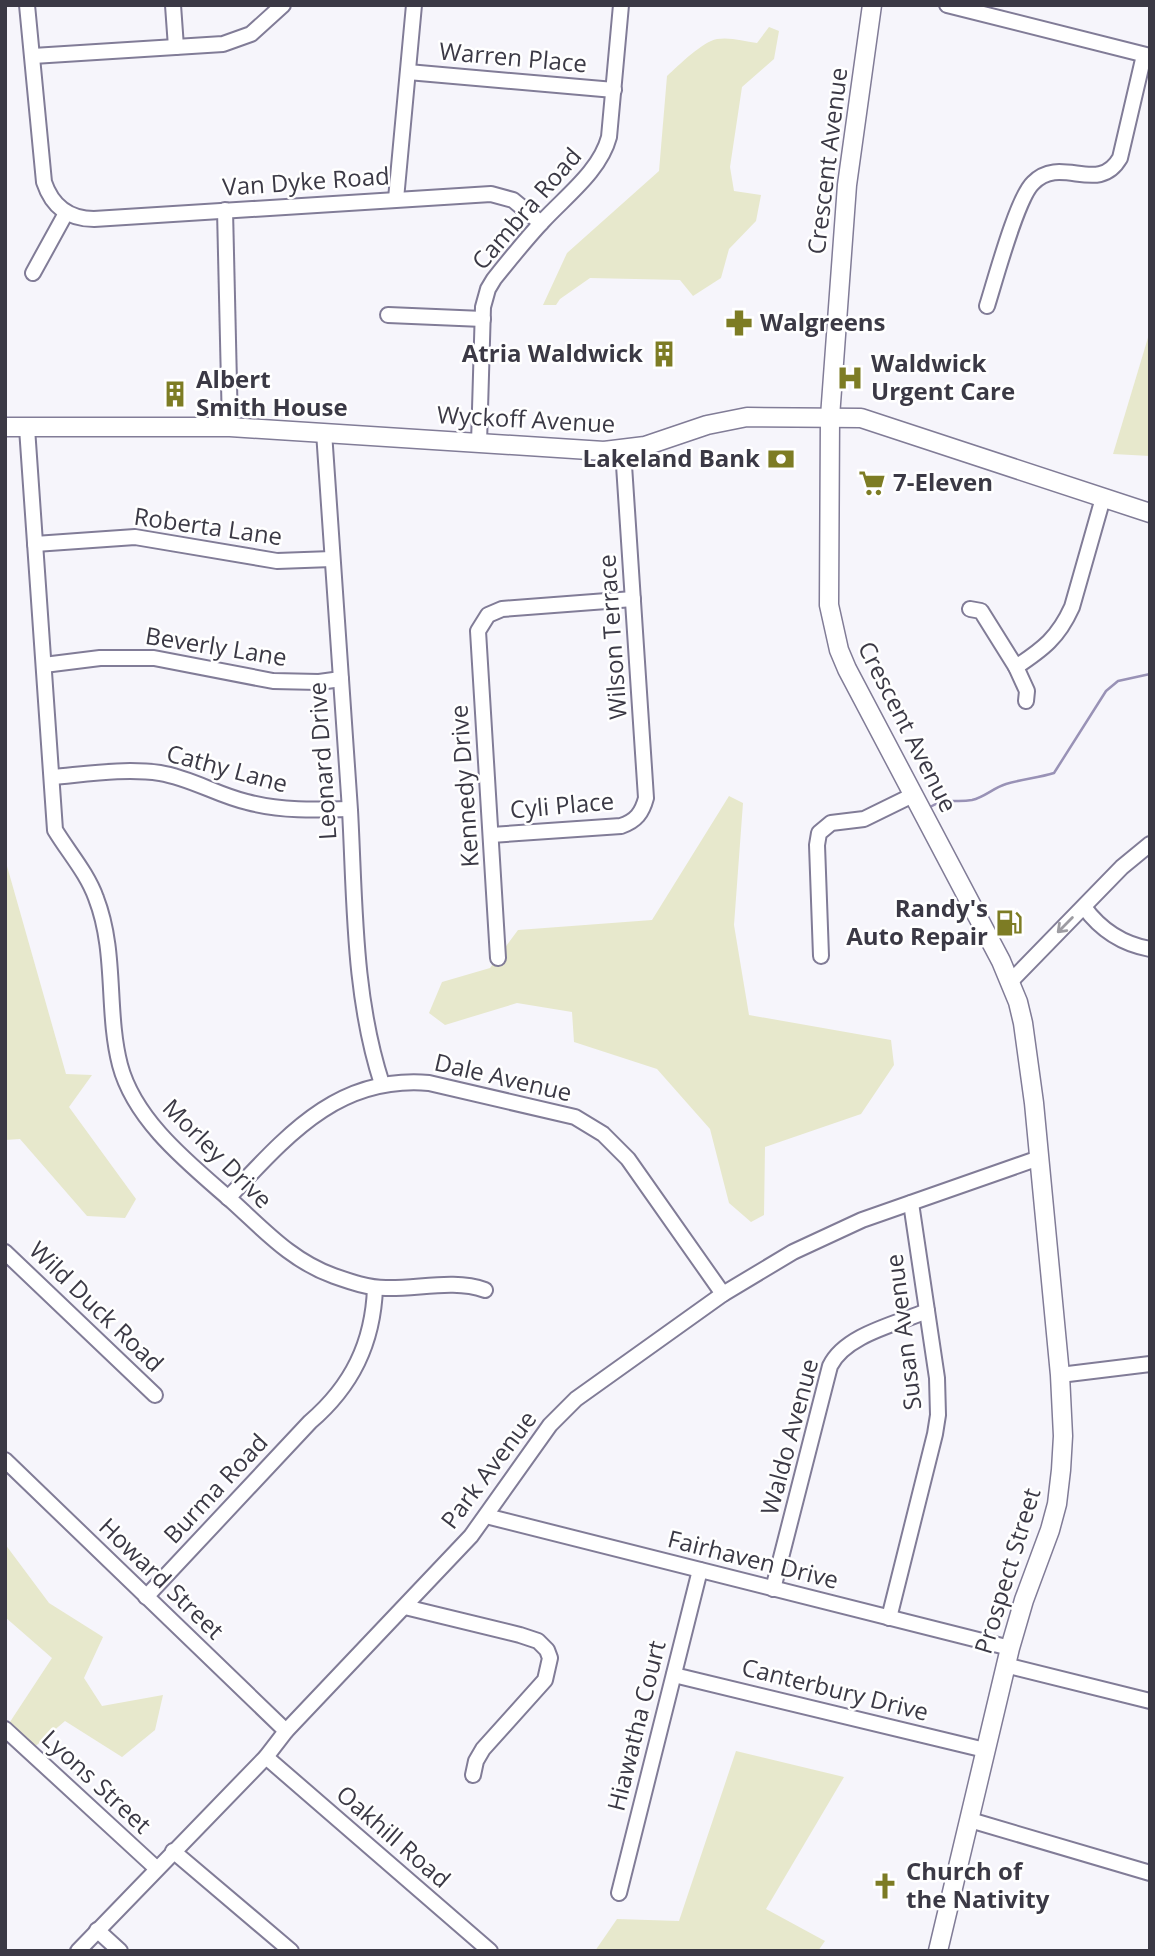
<svg xmlns="http://www.w3.org/2000/svg" width="1155" height="1956" font-family="'Open Sans',sans-serif">
<rect width="100%" height="100%" fill="#f6f5fb"/>
<g fill="#e7e8cc">
<path d="M769 27 779 31 774 59 742 87 730 167 734 191 761 195 756 221 729 249 721 278 693 296 680 280 590 278 560 299 556 305H543L567 253 659 171 667 76C679 65 702 42 717 39 730 37 744 41 757 43Z"/>
<polygon points="1150,331 1150,456 1113,454"/>
<polygon points="729,796 743,803 734,925 749,1015 891,1040 894,1065 861,1114 765,1147 764,1215 751,1222 729,1203 710,1129 657,1069 574,1042 572,1012 517,1003 445,1025 429,1013 442,982 490,968 518,930 652,920"/>
<polygon points="5,859 66,1074 92,1075 69,1107 136,1199 125,1218 87,1216 20,1139 5,1140"/>
<polygon points="5,1544 49,1603 103,1637 84,1678 102,1706 163,1695 155,1730 122,1757 65,1721 31,1750 6,1728 52,1658 5,1617"/>
<polygon points="736,1751 844,1777 766,1909 825,1941 818,1951 595,1951 617,1919 679,1921"/>
</g>
<g fill="none" stroke-linecap="round" stroke-linejoin="round">
<path stroke="#9992b6" stroke-width="2.5" d="M930 807C945 797 955 803 972 800 985 797 993 788 1006 784 1022 779 1038 778 1054 773L1106 691 1118 681 1150 674"/>
<g stroke="#817c97" stroke-width="18">
<g id="minor">
<path d="M27 5 44 182C52 206 68 219 94 219L491 194 513 200 541 223"/>
<polyline points="173,5 176,47"/>
<polyline points="947,5 1150,56"/>
<polyline points="33,56 223,44 251,34 283,5"/>
<polyline points="408,72 614,90"/>
<polyline points="396,199 414,5"/>
<polyline points="225,210 230,427"/>
<polyline points="33,273 66,213"/>
<path d="M987 306C995 281 1017 198 1033 183 1061 154 1098 196 1120 158L1144 55"/>
<polyline points="388,315 483,319"/>
<path d="M27 428 55 830C69 853 87 873 96 898 117 952 106 1011 120 1065 135 1122 191 1165 233 1202 265 1231 292 1261 334 1276 351 1282 368 1288 386 1288 418 1289 454 1279 485 1290"/>
<path d="M324 432C332 558 342 684 350 810 355 901 353 995 382 1084"/>
<path d="M479 443 483 307 488 289 494 279C510 259 526 239 543 221 566 196 600 171 609 137L621 5"/>
<polyline points="35,544 135,537 277,561 332,559"/>
<polyline points="970,609 981,611 1016,667 1027,691 1026,701"/>
<polyline points="44,665 100,658 154,658 273,681 319,682 341,679"/>
<path d="M1016 667C1043 649 1058 638 1072 607L1103 498"/>
<path d="M52 777C87 774 125 768 160 773 191 778 217 795 247 802 281 811 315 810 349 809"/>
<path d="M491 835 621 826C636 821 642 813 646 798L623 450"/>
<path d="M1084 907C1100 929 1122 944 1150 949"/>
<polyline points="821,956 817,845 819,833 831,823 864,819 913,795"/>
<polyline points="498,958 478,631 488,615 502,609 633,599"/>
<polyline points="1011,981 1122,867 1150,844"/>
<path d="M228 1198C286 1137 337 1075 429 1083L575 1117 603 1134 628 1159 723 1294"/>
<polyline points="5,1252 155,1395"/>
<polyline points="1060,1375 1150,1364"/>
<polyline points="5,1460 286,1731"/>
<polyline points="486,1516 1010,1648"/>
<path d="M773 1589 830 1366C845 1335 896 1324 927 1311"/>
<path d="M146 1597 310 1422C352 1386 373 1343 375 1288"/>
<polyline points="405,1607 520,1635 538,1641 547,1650 550,1658 545,1680 483,1749 476,1761 473,1775"/>
<polyline points="889,1618 935,1434 938,1415 937,1378 911,1203"/>
<polyline points="1005,1665 1150,1701"/>
<polyline points="674,1675 985,1750"/>
<polyline points="5,1729 156,1868"/>
<polyline points="266,1757 490,1951"/>
<polyline points="970,1820 1150,1873"/>
<polyline points="173,1851 291,1951"/>
<polyline points="619,1893 700,1570"/>
<polyline points="97,1930 120,1951"/>
<polyline points="78,1951 266,1757 286,1731 471,1536 550,1425 576,1399 723,1294 793,1252 862,1220 1039,1158"/>
</g>
</g>
<g stroke="#817c97" stroke-width="21">
<g id="major">
<polyline points="872,5 847,185 830,417 829,605 839,650 847,669 1001,961 1018,1002 1023,1023 1034,1103 1060,1375 1063,1436 1061,1470 1057,1504 1050,1530 1024,1600 1010,1648 938,1951"/>
<polyline points="5,427 230,427 604,451 645,446 707,425 747,417 861,418 1150,513"/>
</g>
</g>
<use href="#minor" stroke="#fff" stroke-width="14"/>
<use href="#major" stroke="#fff" stroke-width="18"/>
</g>
<defs><path id="oneway-shaft" d="M-6 0H5M1.5-3L5.5 0L1.5 3" fill="none" stroke-width="1.6" stroke-linecap="round" stroke-linejoin="round" transform="scale(1.75)"/></defs>
<use stroke="#9d9ca2" href="#oneway-shaft" transform="translate(1065 925) rotate(135)"/>
<defs>
<g id="pharmacy-bare" transform="scale(2.1)"><path d="M-2-6h4v4h4v4h-4v4h-4v-4h-4v-4h4Z" fill="#7d7c24" stroke="#fff" stroke-width="2.5" paint-order="stroke"/></g>
<g id="building-bare" transform="scale(2.1)"><path d="M-4-6H4V6H1V3H-1V6H-4ZM-2.5-4.3h1.7v1.8h-1.7ZM.8-4.3h1.7v1.8H.8ZM-2.5-1h1.7V.8h-1.7ZM.8-1h1.7V.8H.8Z" fill="#7d7c24" stroke="#fff" stroke-width="2.5" paint-order="stroke"/></g>
<g id="hospital-bare" transform="scale(2.1)"><path d="M-5-5h3v3.5h4V-5h3V5h-3V1.5h-4V5h-3Z" fill="#7d7c24" stroke="#fff" stroke-width="2.5" paint-order="stroke"/></g>
<g id="bank-bare" transform="scale(2.1)"><path d="M-6-4H6V4H-6ZM0-2.3a2.3 2.3 0 1 0 0 4.6a2.3 2.3 0 1 0 0-4.6Z" fill="#7d7c24" stroke="#fff" stroke-width="2.5" paint-order="stroke"/></g>
<g id="supermarket-bare" transform="scale(2.1)"><path d="M-6-5.5h2.5l.6 2H6L4.5 2H-2.5L-4.4-4H-6ZM-1.5 3.2a1.3 1.3 0 1 0 .1 0ZM3 3.2a1.3 1.3 0 1 0 .1 0Z" fill="#7d7c24" stroke="#fff" stroke-width="2.5" paint-order="stroke"/></g>
<g id="fuel-bare" transform="scale(2.1)"><path d="M-5.5-6h7V0h2V4h1.3V-2.5L3-4.5l.8-.8L6-3V5H2.5V1h-1V6h-7ZM-4.2-4.7v3.2H.2V-4.7Z" fill="#7d7c24" stroke="#fff" stroke-width="2.5" paint-order="stroke"/></g>
<g id="church-bare" transform="scale(2.1)"><path d="M-1.2-6h2.4v3.5h3.3v2.4h-3.3V6h-2.4V-.1h-3.3v-2.4h3.3Z" fill="#7d7c24" stroke="#fff" stroke-width="2.5" paint-order="stroke"/></g>
</defs>
<g fill-rule="evenodd">
<use href="#pharmacy-bare" x="739" y="323"/>
<use href="#building-bare" x="664" y="354"/>
<use href="#hospital-bare" x="850" y="378"/>
<use href="#building-bare" x="175" y="394"/>
<use href="#bank-bare" x="781" y="459"/>
<use href="#supermarket-bare" x="872" y="483"/>
<use href="#fuel-bare" x="1009" y="923"/>
<use href="#church-bare" x="885" y="1886"/>
</g>
<g text-anchor="middle" stroke-width="5" stroke-linejoin="round" paint-order="stroke">
<g font-size="24" fill="#3b3945" stroke="#fff">
<text transform="translate(513 58) rotate(5)" y="8">Warren Place</text>
<text transform="translate(828 161) rotate(-83)" y="8">Crescent Avenue</text>
<text transform="translate(306 182) rotate(-4)" y="8">Van Dyke Road</text>
<text transform="translate(527 209) rotate(-49)" y="8">Cambra Road</text>
<text transform="translate(526 420) rotate(3)" y="8">Wyckoff Avenue</text>
<text transform="translate(208 527) rotate(8)" y="8">Roberta Lane</text>
<text transform="translate(613 637) rotate(-94)" y="8">Wilson Terrace</text>
<text transform="translate(216 647) rotate(9)" y="8">Beverly Lane</text>
<text transform="translate(907 727) rotate(63)" y="8">Crescent Avenue</text>
<text transform="translate(323 761) rotate(-94)" y="8">Leonard Drive</text>
<text transform="translate(227 769) rotate(15)" y="8">Cathy Lane</text>
<text transform="translate(465 786) rotate(-94)" y="8">Kennedy Drive</text>
<text transform="translate(562 806) rotate(-5)" y="8">Cyli Place</text>
<text transform="translate(503 1078) rotate(13)" y="8">Dale Avenue</text>
<text transform="translate(217 1154) rotate(45)" y="8">Morley Drive</text>
<text transform="translate(96 1307) rotate(44)" y="8">Wild Duck Road</text>
<text transform="translate(904 1332) rotate(-97)" y="8">Susan Avenue</text>
<text transform="translate(790 1437) rotate(-75)" y="8">Waldo Avenue</text>
<text transform="translate(489 1470) rotate(-53)" y="8">Park Avenue</text>
<text transform="translate(216 1489) rotate(-47)" y="8">Burma Road</text>
<text transform="translate(753 1560) rotate(14)" y="8">Fairhaven Drive</text>
<text transform="translate(1008 1571) rotate(-73)" y="8">Prospect Street</text>
<text transform="translate(161 1579) rotate(44)" y="8">Howard Street</text>
<text transform="translate(835 1690) rotate(14)" y="8">Canterbury Drive</text>
<text transform="translate(637 1726) rotate(-76)" y="8">Hiawatha Court</text>
<text transform="translate(96 1782) rotate(43)" y="8">Lyons Street</text>
<text transform="translate(393 1837) rotate(41)" y="8">Oakhill Road</text>
</g>
<g font-size="24" font-weight="bold" fill="#3b3945" stroke="#fff" text-anchor="start">
<text x="760" y="331">Walgreens</text>
<text x="643" y="362" text-anchor="end">Atria Waldwick</text>
<text x="871" y="372">Waldwick<tspan x="871" dy="28">Urgent Care</tspan></text>
<text x="196" y="388">Albert<tspan x="196" dy="28">Smith House</tspan></text>
<text x="760" y="467" text-anchor="end">Lakeland Bank</text>
<text x="893" y="491">7-Eleven</text>
<text x="988" y="917" text-anchor="end">Randy's<tspan x="988" dy="28">Auto Repair</tspan></text>
<text x="906" y="1880">Church of<tspan x="906" dy="28">the Nativity</tspan></text>
</g>
</g>
<rect width="1155" height="1956" fill="none" stroke="#3b3945" stroke-width="14"/>
</svg>
